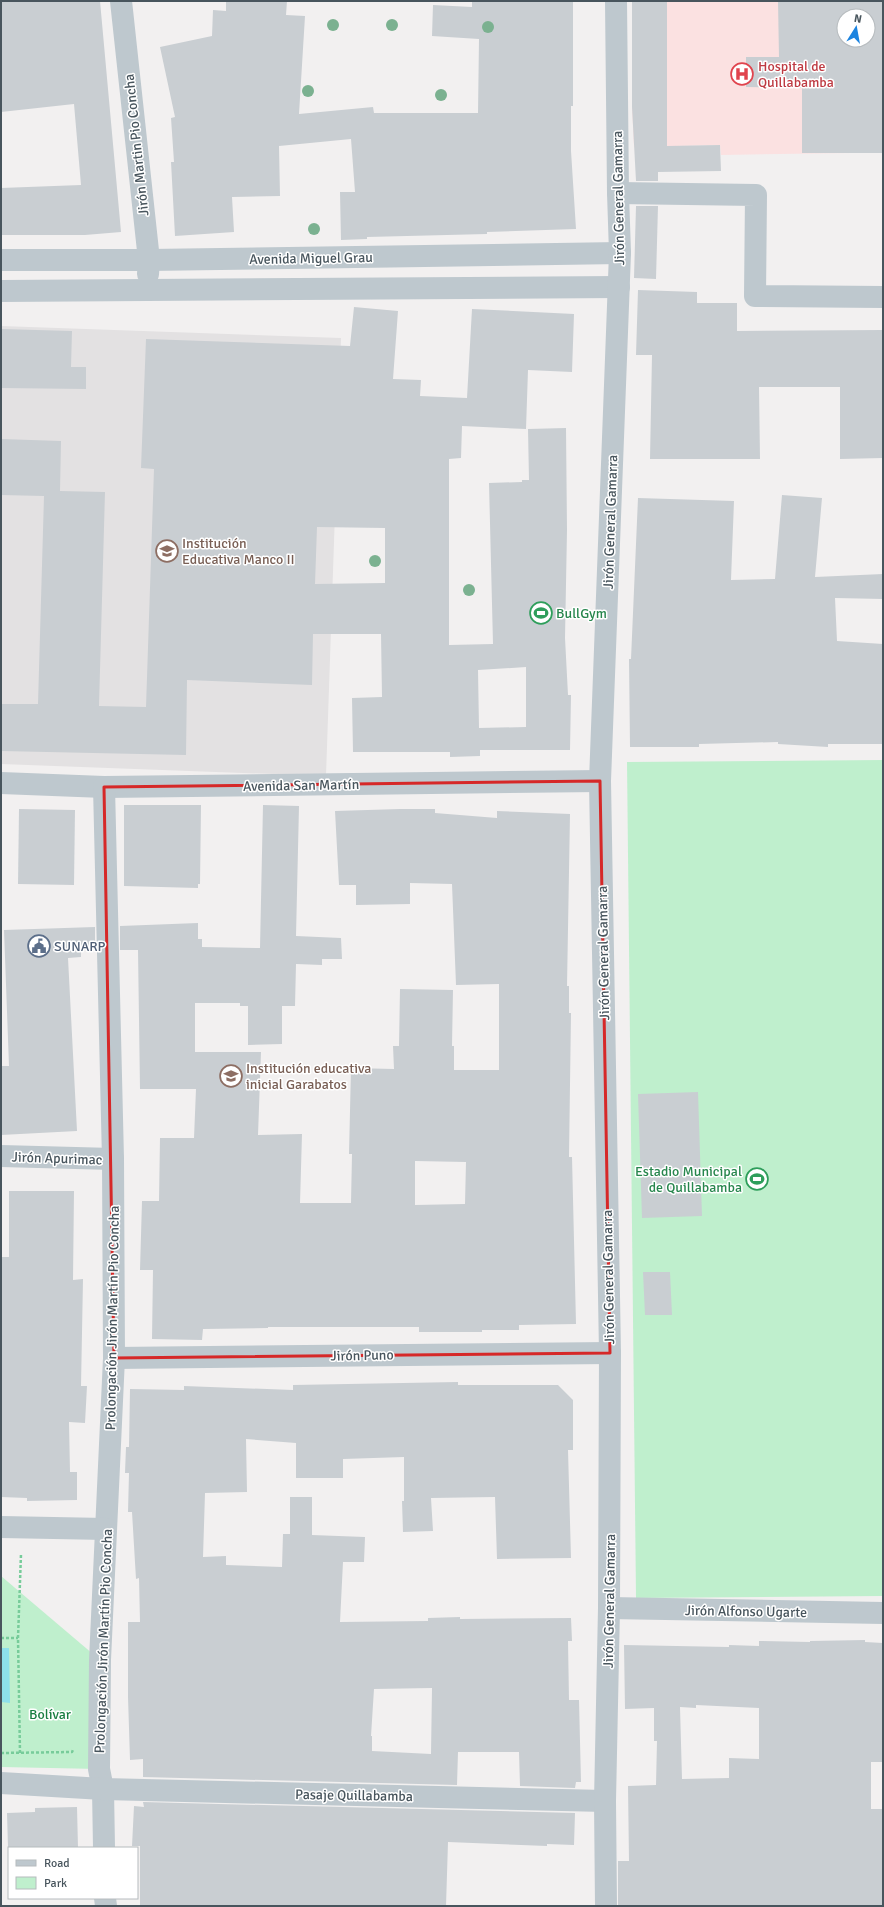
<svg xmlns="http://www.w3.org/2000/svg" width="884" height="1907" font-family="Signika,sans-serif">
<rect width="100%" height="100%" fill="#f2f0f0"/>
<polygon fill="#e3e1e2" points="1,326 341,338 326,776 1,764"/>
<polygon fill="#fbe1e1" points="632,1 851,1 844,16 844,40 851,40 851,153 721,155 720,145 634,147 632,107"/>
<g fill="#bfefcd">
<polygon points="883,760 883,1596 636,1598 627,762"/>
<polygon points="1,1576 100,1660 99,1769 1,1767"/>
</g>
<polygon fill="#8de0eb" points="1,1648 9,1648 10,1703 1,1702"/>
<g fill="#c9ced2" fill-rule="evenodd">
<polygon points="1,1 100,1 121,232 85,235 1,235 1,188 81,185 74,104 1,112"/>
<polygon points="226,1 287,1 286,15 305,16 299,114 373,107 374,113 478,113 479,39 432,36 433,5 472,7 472,1 573,1 573,106 571,106 571,151 576,229 487,232 487,234 367,237 367,239 341,240 340,192 355,192 351,139 279,146 280,196 232,197 234,232 175,236 171,162 174,162 171,118 175,117 160,47 212,36 213,10 226,11"/>
<polygon points="632,1 667,1 667,146 720,145 721,171 658,172 658,181 636,181 632,107"/>
<path d="M778 1H883V153H802V88L746 87V57H779ZM844 16H868V40H844Z"/>
<polygon points="636,206 658,206 656,279 634,278"/>
<polygon points="638,290 697,292 697,303 737,303 737,331 883,330 883,458 840,459 840,387 759,387 760,459 650,459 652,355 636,355"/>
<path d="M354 307 398 311 393 379 421 380 420 396 467 398 472 309 574 314 572 372 528 370 526 429 462 426 461 458 449 459V645L493 644 489 483 522 482V480H529L528 429 566 428 567 530 565 638 568 695H571L570 750H480V756L450 757V752H353L352 698 382 697 381 634H313L312 685 187 680 186 755 1 751V704H38L44 496 1 495V439L61 441 60 491 105 492 99 706 146 707 154 469 141 468 146 339 350 346ZM317 527 385 528V583L315 584ZM526 667V727L479 728 478 670Z"/>
<polygon points="1,329 72,331 71,367 86,367 86,389 1,388"/>
<polygon points="782,495 822,498 815,577 883,574 883,599 835,598 837,641 883,644 883,744 828,744 828,747 778,744 778,742 699,744 699,747 630,747 629,659 631,659 638,498 734,501 731,580 775,579"/>
<polygon points="124,805 201,805 200,884 198,884 198,888 124,886"/>
<path d="M263 805 299 806 296 936 341 938 342 959H322V965L296 964 295 1006H282V1044L248 1045V1006H240V1003H195V1052H261L258 1135 302 1134 300 1203H351L352 1154H349L351 1068 394 1069 393 1046H399L400 989 453 990 452 1046H454V1070H499V984L456 985 452 884 410 883V904L356 905V885H339L335 811 400 809H435V813L497 818V811L570 814 567 986H569V1013H571L569 1157H572L576 1324 519 1325V1330H482V1332H419V1327H268V1328L203 1329 202 1340 152 1339 153 1270H140L142 1201H159L160 1138H194L196 1089H140L138 950H120V926L198 923V939H202V947L260 948ZM415 1161 466 1162 465 1204 415 1205Z"/>
<polygon points="19,809 75,810 74,885 18,884"/>
<polygon points="95,927 95,950 81,950 81,957 68,958 77,1131 1,1135 1,1066 9,1066 4,930"/>
<polygon points="698,1092 702,1216 642,1218 638,1094"/>
<polygon points="9,1191 74,1191 73,1280 83,1279 81,1386 87,1386 85,1423 69,1422 70,1472 77,1472 77,1500 27,1501 27,1498 1,1497 1,1257 9,1257"/>
<polygon points="643,1272 670,1272 672,1315 645,1315"/>
<path d="M458 1382V1385H558L573 1400V1450H568L571 1558 497 1559 495 1497 431 1498 433 1531 403 1532 402 1501H404V1457L343 1459V1478H296V1443L246 1439 247 1492 205 1493 203 1557 226 1556V1565L282 1567 283 1534H290V1497H312V1535L365 1537 364 1562H343L340 1622 428 1621V1618L460 1617V1619L571 1618 572 1641H568L569 1700H579L581 1782H576L575 1788 520 1786 519 1752H458L457 1785 143 1777V1759L130 1760 128 1697V1622H140L139 1578 136 1579 132 1512H128L129 1473H125L126 1447H129L130 1389 184 1390V1386L293 1390V1385ZM432 1688 431 1754 372 1751V1736H371L374 1689Z"/>
<path d="M865 1640V1642L883 1643V1762H871V1809H883V1906H618V1861H629L628 1786 656 1785 657 1741H654V1708L625 1709 624 1645 729 1647V1645L759 1646V1641L810 1642V1641ZM696 1705 759 1708V1759L729 1758V1778L682 1779 680 1707 696 1708Z"/>
<polygon points="143,1802 575,1813 574,1845 547,1844 547,1846 448,1842 446,1906 140,1906 140,1846 132,1846 134,1806 144,1807"/>
<polygon points="77,1807 78,1848 8,1848 7,1813 35,1812 35,1808"/>
</g>
<g fill="none" stroke-linecap="round" stroke-linejoin="round">
<g stroke="#77cc9a" stroke-width="2.5" stroke-dasharray="3 2" stroke-linecap="butt">
<polyline points="1,1638 18,1638"/>
<polyline points="1,1753 72,1752 73,1750"/>
<polyline points="20,1753 18,1638 21,1554"/>
</g>
<g stroke="#bec8ce" stroke-width="22">
<polyline points="121,1 149,260 148,274"/>
<polyline points="618,193 756,195 755,296 883,297"/>
<polyline points="1,260 149,260 620,253"/>
<polyline points="1,291 619,287"/>
<polyline points="1,783 104,787 600,781"/>
<polyline points="104,787 113,1159 114,1358 100,1660 99,1769 103,1789 104,1848"/>
<polyline points="1,1156 113,1159"/>
<polyline points="114,1358 610,1353"/>
<polyline points="1,1527 106,1529"/>
<polyline points="609,1608 883,1613"/>
<polyline points="1,1783 103,1789 605,1801"/>
<polyline points="105,1898 106,1906"/>
<polyline points="606,1906 605,1801 609,1608 610,1353 600,781 620,253 618,193 616,1"/>
</g>
</g>
<g fill="#7bb190">
<circle cx="333" cy="25" r="6"/>
<circle cx="392" cy="25" r="6"/>
<circle cx="488" cy="27" r="6"/>
<circle cx="308" cy="91" r="6"/>
<circle cx="441" cy="95" r="6"/>
<circle cx="314" cy="229" r="6"/>
<circle cx="375" cy="561" r="6"/>
<circle cx="469" cy="590" r="6"/>
</g>
<path fill="none" stroke="#d62828" stroke-width="3" stroke-linejoin="round" d="M600 781 610 1353 114 1358 104 787Z"/>
<defs>
<g id="hospital-ring" transform="scale(1.15)"><circle r="9.5" fill="#fff" stroke="#e0444e" stroke-width="1.5"/><path d="M-5-5h3v3.5h4V-5h3V5h-3V1.5h-4V5h-3Z" fill="#e0444e"/></g>
<g id="school-ring" transform="scale(1.15)"><circle r="9.5" fill="#fff" stroke="#8d6e63" stroke-width="1.5"/><path d="M0-5L7-2L0 1L-7-2ZM-4 1L0 2.5L4 1V4Q0 6-4 4Z" fill="#8d6e63"/></g>
<g id="stadium-ring" transform="scale(1.15)"><circle r="9.5" fill="#fff" stroke="#2e9e5b" stroke-width="1.5"/><path d="M0-5a6.5 5 0 1 0 0 10a6.5 5 0 1 0 0-10ZM-3.5-1.8h7v3.6h-7Z" fill="#2e9e5b"/></g>
<g id="civic-ring" transform="scale(1.15)"><circle r="9.5" fill="#fff" stroke="#5c6f8a" stroke-width="1.5"/><path d="M-.6-6.5H3V-4.5H.6V-3L4-1V1h2V6H-6V1h2V-1L-.6-3ZM-1.2 2.5V6h2.4V2.5Z" fill="#5c6f8a"/></g>
</defs>
<g fill-rule="evenodd">
<use href="#hospital-ring" x="742" y="74"/>
<use href="#school-ring" x="167" y="551"/>
<use href="#stadium-ring" x="541" y="613"/>
<use href="#civic-ring" x="39" y="946"/>
<use href="#school-ring" x="231" y="1076"/>
<use href="#stadium-ring" x="757" y="1179"/>
</g>
<g text-anchor="middle" stroke-width="3" stroke-linejoin="round" paint-order="stroke">
<g font-size="14" fill="#be3a42" stroke="#fff" text-anchor="start">
<text x="758" y="71">Hospital de<tspan x="758" dy="16">Quillabamba</tspan></text>
</g>
<g font-size="14" fill="#48555d" stroke="#fff">
<text transform="translate(136 145) rotate(-96)" y="5">Jirón Martin Pio Concha</text>
<text transform="translate(618 198) rotate(-91)" y="5">Jirón General Gamarra</text>
<text transform="translate(311 258) rotate(-1)" y="5">Avenida Miguel Grau</text>
<text transform="translate(610 522) rotate(-88)" y="5">Jirón General Gamarra</text>
<text transform="translate(301 785) rotate(-1)" y="5">Avenida San Martín</text>
<text transform="translate(603 953) rotate(-91)" y="5">Jirón General Gamarra</text>
<text transform="translate(57 1158) rotate(2)" y="5">Jirón Apurimac</text>
<text transform="translate(608 1277) rotate(-91)" y="5">Jirón General Gamarra</text>
<text transform="translate(112 1318) rotate(-89)" y="5">Prolongación Jirón Martín Pio Concha</text>
<text transform="translate(362 1355) rotate(-1)" y="5">Jirón Puno</text>
<text transform="translate(609 1601) rotate(-89)" y="5">Jirón General Gamarra</text>
<text transform="translate(746 1611) rotate(1)" y="5">Jirón Alfonso Ugarte</text>
<text transform="translate(103 1641) rotate(-88)" y="5">Prolongación Jirón Martín Pio Concha</text>
<text transform="translate(354 1795) rotate(1)" y="5">Pasaje Quillabamba</text>
</g>
<g font-size="14" fill="#785e54" stroke="#fff" text-anchor="start">
<text x="182" y="548">Institución<tspan x="182" dy="16">Educativa Manco II</tspan></text>
<text x="246" y="1073">Institución educativa<tspan x="246" dy="16">inicial Garabatos</tspan></text>
</g>
<g font-size="14" fill="#27864d" stroke="#fff" text-anchor="start">
<text x="556" y="618">BullGym</text>
<text x="742" y="1176" text-anchor="end">Estadio Municipal<tspan x="742" dy="16">de Quillabamba</tspan></text>
</g>
<g font-size="14" fill="#4e5e75" stroke="#fff" text-anchor="start">
<text x="54" y="951">SUNARP</text>
</g>
<g font-size="14" fill="#197e41" stroke="#fff">
<text x="50" y="1719">Bolívar</text>
</g>
</g>
<rect width="884" height="1907" fill="none" stroke="#48555d" stroke-width="4"/>
<rect x="8" y="1847" width="130" height="52" fill="#ffffff" stroke="#b6bbbe"/>
<rect x="16" y="1860" width="20" height="6" fill="#bec8ce" stroke="#b6bbbe"/>
<text x="44" y="1867" font-size="12" fill="#48555d">Road</text>
<rect x="16" y="1877" width="20" height="12" fill="#bfefcd" stroke="#b6bbbe"/>
<text x="44" y="1887" font-size="12" fill="#48555d">Park</text>
<g transform="translate(856 28) rotate(11)"><circle r="19" fill="#ffffff" stroke="#b6bbbe"/>
<path d="M0-3L7 15L0 10L-7 15Z" fill="#1c84e0"/>
<text y="-6" font-size="11" font-weight="bold" text-anchor="middle" fill="#48555d">N</text>
</g>
</svg>
